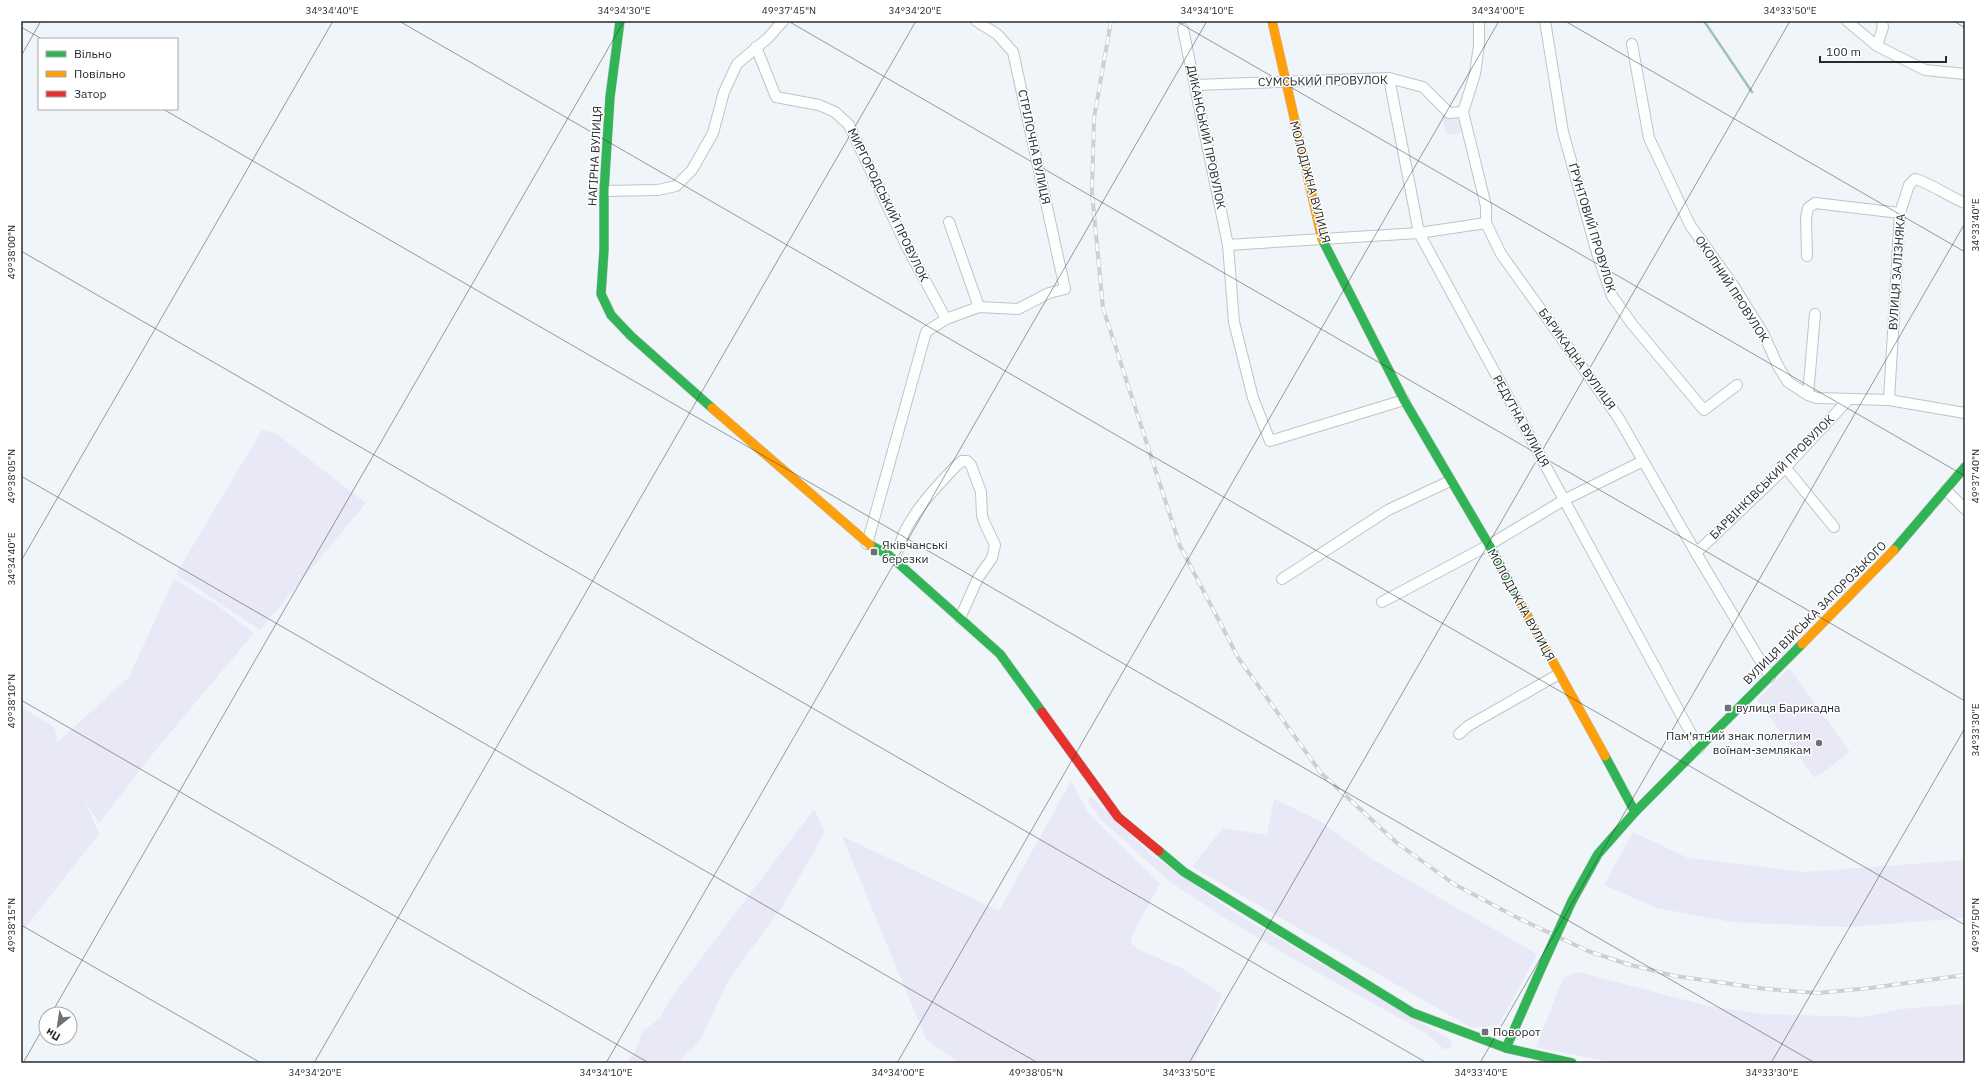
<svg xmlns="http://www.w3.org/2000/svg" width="1986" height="1084" font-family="'IBM Plex Sans',sans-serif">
<rect width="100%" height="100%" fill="#f0f5f9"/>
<g fill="#e9e8f6">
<polygon points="1441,115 1460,119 1463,132 1447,135"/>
<polygon points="262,430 275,433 366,503 260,630 176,574"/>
<polygon points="174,579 215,604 254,633 158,747 99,823 84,800 99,834 21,933 21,707 54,727 58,742 129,677"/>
<polygon points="1789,668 1850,752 1815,778 1757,700"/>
<polygon points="1071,781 1089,814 1160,884 1132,935 1131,943 1140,950 1181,968 1222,994 1194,1063 960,1063 926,1039 842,836 999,911"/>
<polygon points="1091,796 1148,852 1232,911 1451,1040 1451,1046 1445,1050 1426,1033 1290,957 1225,918 1169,881 1101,820 1088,801"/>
<polygon points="1274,799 1320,821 1372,859 1537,954 1499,1025 1472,1028 1192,867 1223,828 1267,835"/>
<polygon points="814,809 825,832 784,904 729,979 699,1042 676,1063 626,1063 636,1050 642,1032 661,1017 669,1001"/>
<polygon points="1633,832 1688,858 1804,872 1965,860 1965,918 1846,927 1731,922 1657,908 1604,885"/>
<polygon points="1578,972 1708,1006 1765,1014 1865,1017 1901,1009 1965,1004 1965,1063 1615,1063 1536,1047 1563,978"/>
</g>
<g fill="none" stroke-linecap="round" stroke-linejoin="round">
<polyline stroke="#a2c0bc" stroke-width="2.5" points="1704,21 1752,92"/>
<g stroke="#c0c4c6" stroke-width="12">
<g id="street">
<polyline points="1479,21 1479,45 1475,74 1463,112 1486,206 1486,223 1501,254 1618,417 1696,553 1770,677"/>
<polyline points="1545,21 1563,132 1597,253 1612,296 1632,324 1704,410 1737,385"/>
<polyline points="1847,21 1877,46 1925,70 1965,74"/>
<polyline points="1183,29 1228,245 1234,322 1253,398 1270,441 1404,400"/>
<polyline points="1632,44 1649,138 1690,225 1733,285 1764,335 1778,366 1788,382 1808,395 1817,398 1889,400 1965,413"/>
<polyline points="1877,46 1883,27 1882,21"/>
<polyline points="756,47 776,97 819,105 835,112 849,125 907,247 946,319"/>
<polyline points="1389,78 1419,233 1699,748"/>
<polyline points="1195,85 1389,78 1423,87 1449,113 1463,112"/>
<polyline points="604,191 658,190 676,186 692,170 713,133 724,92 737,64 768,38 783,21"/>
<polyline points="949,222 979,307"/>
<polyline points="1228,245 1419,233 1486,223"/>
<polyline points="1807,256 1806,218 1808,208 1815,203 1900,213"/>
<polyline points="1808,395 1815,314"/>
<path d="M1889 400 1900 213 1909 185 1915 179C1929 182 1949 197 1965 203"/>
<polyline points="1785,467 1834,527"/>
<polyline points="1946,490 1965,509"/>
<polyline points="867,544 926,332 946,319 979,307 1018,309 1049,293 1065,289 1013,52 997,34 976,21"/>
<polyline points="1696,553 1783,470 1848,400"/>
<path d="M893 558C900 551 900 542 904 533 916 508 937 486 956 466L962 461H967L971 465 981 492 982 516 985 524 995 545 992 558 978 578 960 618"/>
<polyline points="1282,579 1388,510 1450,481"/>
<polyline points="1382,602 1489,545 1564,500 1643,461"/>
<polyline points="1459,734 1468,726 1559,674"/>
</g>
</g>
<g stroke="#c0c4c6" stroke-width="10">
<g id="fast">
<polyline points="620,21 610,97 604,191 604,250 601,294 611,315 631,336 712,408"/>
<polyline points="1322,239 1404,400 1489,545 1521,604"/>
<polyline points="870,545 889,555 1000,654 1042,712"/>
<polyline points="1894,550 1965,467"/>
<polyline points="1605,756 1635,812"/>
<polyline points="1159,851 1184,872 1413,1013 1506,1048 1572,1063"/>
<polyline points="1572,901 1598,854 1635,812 1802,644"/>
<polyline points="1506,1048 1544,962"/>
</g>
</g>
<g stroke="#c0c4c6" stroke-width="10">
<g id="slow">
<polyline points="1272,21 1322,239"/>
<polyline points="712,408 870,545"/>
<polyline points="1521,604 1605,756"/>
<polyline points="1802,644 1894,550"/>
</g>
</g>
<g stroke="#c0c4c6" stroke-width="10">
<polyline id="jam" points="1042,712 1118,817 1159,851"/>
</g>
<use href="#street" stroke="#fdfefe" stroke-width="10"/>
<use href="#fast" stroke="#30b455" stroke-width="9"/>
<use href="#slow" stroke="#ff9f0a" stroke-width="9"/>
<use href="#jam" stroke="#e5322d" stroke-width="9"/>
<g stroke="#ced0d0" stroke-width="4">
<polyline id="rail" points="1111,21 1094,118 1092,193 1103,308 1180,546 1239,659 1321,773 1397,843 1454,884 1516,917 1588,951 1627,964 1675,976 1766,989 1818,993 1870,988 1965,975"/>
</g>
<use href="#rail" stroke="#fff" stroke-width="2.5" stroke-dasharray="8" stroke-linecap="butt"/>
<g stroke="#c0c4c6" stroke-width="10" stroke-linecap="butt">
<polyline id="fast-bridge" points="1544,962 1572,901"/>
</g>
<use href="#fast-bridge" stroke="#30b455" stroke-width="9"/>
</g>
<path fill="none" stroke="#272b2d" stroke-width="1" stroke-opacity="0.45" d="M399 21 1965 925M788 21 1965 701M1176 21 1965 476M1565 21 1965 252M1954 21 1965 28M21 27 42 39M21 56 41 21M163 109 1815 1063M21 251 1427 1063M21 476 1038 1063M21 561 333 21M21 700 649 1063M21 925 261 1063M51 1014 624 21M23 1063 46 1023M314 1063 916 21M606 1063 1207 21M897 1063 1499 21M1189 1063 1790 21M1480 1063 1965 223M1771 1063 1965 728"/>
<g fill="#6d7274" stroke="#fff" stroke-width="1.5">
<rect x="870" y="548" width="8" height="8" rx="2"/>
<rect x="1724" y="704" width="8" height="8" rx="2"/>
<circle cx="1819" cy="743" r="4"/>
<rect x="1481" y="1028" width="8" height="8" rx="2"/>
</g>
<g text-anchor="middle" stroke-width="3" stroke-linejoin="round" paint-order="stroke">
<g font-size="12" fill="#272b2d" stroke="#fff">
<text transform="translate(1323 81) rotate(-1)" y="4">СУМСЬКИЙ ПРОВУЛОК</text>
<text transform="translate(1206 137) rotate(78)" y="4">ДИКАНСЬКИЙ ПРОВУЛОК</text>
<text transform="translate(1034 147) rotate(78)" y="4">СТРІЛОЧНА ВУЛИЦЯ</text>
<text transform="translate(595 156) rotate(-87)" y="4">НАГІРНА ВУЛИЦЯ</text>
<text transform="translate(1310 182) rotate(75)" y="4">МОЛОДІЖНА ВУЛИЦЯ</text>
<text transform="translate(888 205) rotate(64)" y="4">МИРГОРОДСЬКИЙ ПРОВУЛОК</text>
<text transform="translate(1592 228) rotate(73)" y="4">ҐРУНТОВИЙ ПРОВУЛОК</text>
<text transform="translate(1897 272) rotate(-86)" y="4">ВУЛИЦЯ ЗАЛІЗНЯКА</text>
<text transform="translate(1732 289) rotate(57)" y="4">ОКОПНИЙ ПРОВУЛОК</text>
<text transform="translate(1577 359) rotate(54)" y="4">БАРИКАДНА ВУЛИЦЯ</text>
<text transform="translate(1521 421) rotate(61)" y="4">РЕДУТНА ВУЛИЦЯ</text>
<text transform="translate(1772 477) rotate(-45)" y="4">БАРВІНКІВСЬКИЙ ПРОВУЛОК</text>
<text transform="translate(1521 605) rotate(61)" y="4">МОЛОДІЖНА ВУЛИЦЯ</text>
<text transform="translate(1815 613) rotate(-45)" y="4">ВУЛИЦЯ ВІЙСЬКА ЗАПОРОЗЬКОГО</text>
</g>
<g font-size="12" fill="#272b2d" stroke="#fff" text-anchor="start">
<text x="882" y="549">Яківчанські<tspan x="882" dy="14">березки</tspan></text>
<text x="1736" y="712">вулиця Барикадна</text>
<text x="1811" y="740" text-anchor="end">Пам'ятний знак полеглим<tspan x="1811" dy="14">воїнам-землякам</tspan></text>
<text x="1493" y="1036">Поворот</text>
</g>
</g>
<rect width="1986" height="1084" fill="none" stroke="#ffffff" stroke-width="44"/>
<rect x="38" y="38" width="140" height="72" fill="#ffffff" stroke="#a9aaab"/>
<rect x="46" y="51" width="20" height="6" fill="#30b455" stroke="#a9aaab"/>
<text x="74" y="58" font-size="12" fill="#272b2d">Вільно</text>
<rect x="46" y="71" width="20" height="6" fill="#ff9f0a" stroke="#a9aaab"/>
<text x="74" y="78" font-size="12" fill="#272b2d">Повільно</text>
<rect x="46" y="91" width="20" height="6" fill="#e5322d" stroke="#a9aaab"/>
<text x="74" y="98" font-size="12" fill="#272b2d">Затор</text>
<g transform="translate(58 1026) rotate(210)"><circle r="19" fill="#ffffff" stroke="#a9aaab"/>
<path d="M0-3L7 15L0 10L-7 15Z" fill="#6d7274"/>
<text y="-6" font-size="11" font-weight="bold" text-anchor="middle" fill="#272b2d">Пн</text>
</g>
<path d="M1820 56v6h126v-6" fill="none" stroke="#272b2d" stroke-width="2"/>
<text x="1826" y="56" font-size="12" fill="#272b2d" stroke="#ffffff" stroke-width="3" paint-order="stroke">100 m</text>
<rect x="22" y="22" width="1942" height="1040" fill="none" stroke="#272b2d" stroke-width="1.5"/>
<g font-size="10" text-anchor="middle" fill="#272b2d">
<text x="332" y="14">34°34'40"E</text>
<text x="624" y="14">34°34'30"E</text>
<text x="789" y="14">49°37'45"N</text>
<text x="915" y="14">34°34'20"E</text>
<text x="1207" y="14">34°34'10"E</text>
<text x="1498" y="14">34°34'00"E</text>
<text x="1790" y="14">34°33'50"E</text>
<text transform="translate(1975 225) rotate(-90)" y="4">34°33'40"E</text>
<text transform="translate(11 252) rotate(-90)" y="4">49°38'00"N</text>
<text transform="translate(1975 476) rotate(-90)" y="4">49°37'40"N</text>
<text transform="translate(11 476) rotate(-90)" y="4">49°38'05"N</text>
<text transform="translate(11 559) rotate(-90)" y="4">34°34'40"E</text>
<text transform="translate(11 701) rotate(-90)" y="4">49°38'10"N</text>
<text transform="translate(1975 730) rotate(-90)" y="4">34°33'30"E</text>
<text transform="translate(1975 925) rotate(-90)" y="4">49°37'50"N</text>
<text transform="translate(11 925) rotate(-90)" y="4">49°38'15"N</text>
<text x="315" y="1076">34°34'20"E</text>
<text x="606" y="1076">34°34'10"E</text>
<text x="898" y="1076">34°34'00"E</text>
<text x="1036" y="1076">49°38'05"N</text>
<text x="1189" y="1076">34°33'50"E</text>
<text x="1481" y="1076">34°33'40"E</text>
<text x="1772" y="1076">34°33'30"E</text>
</g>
</svg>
